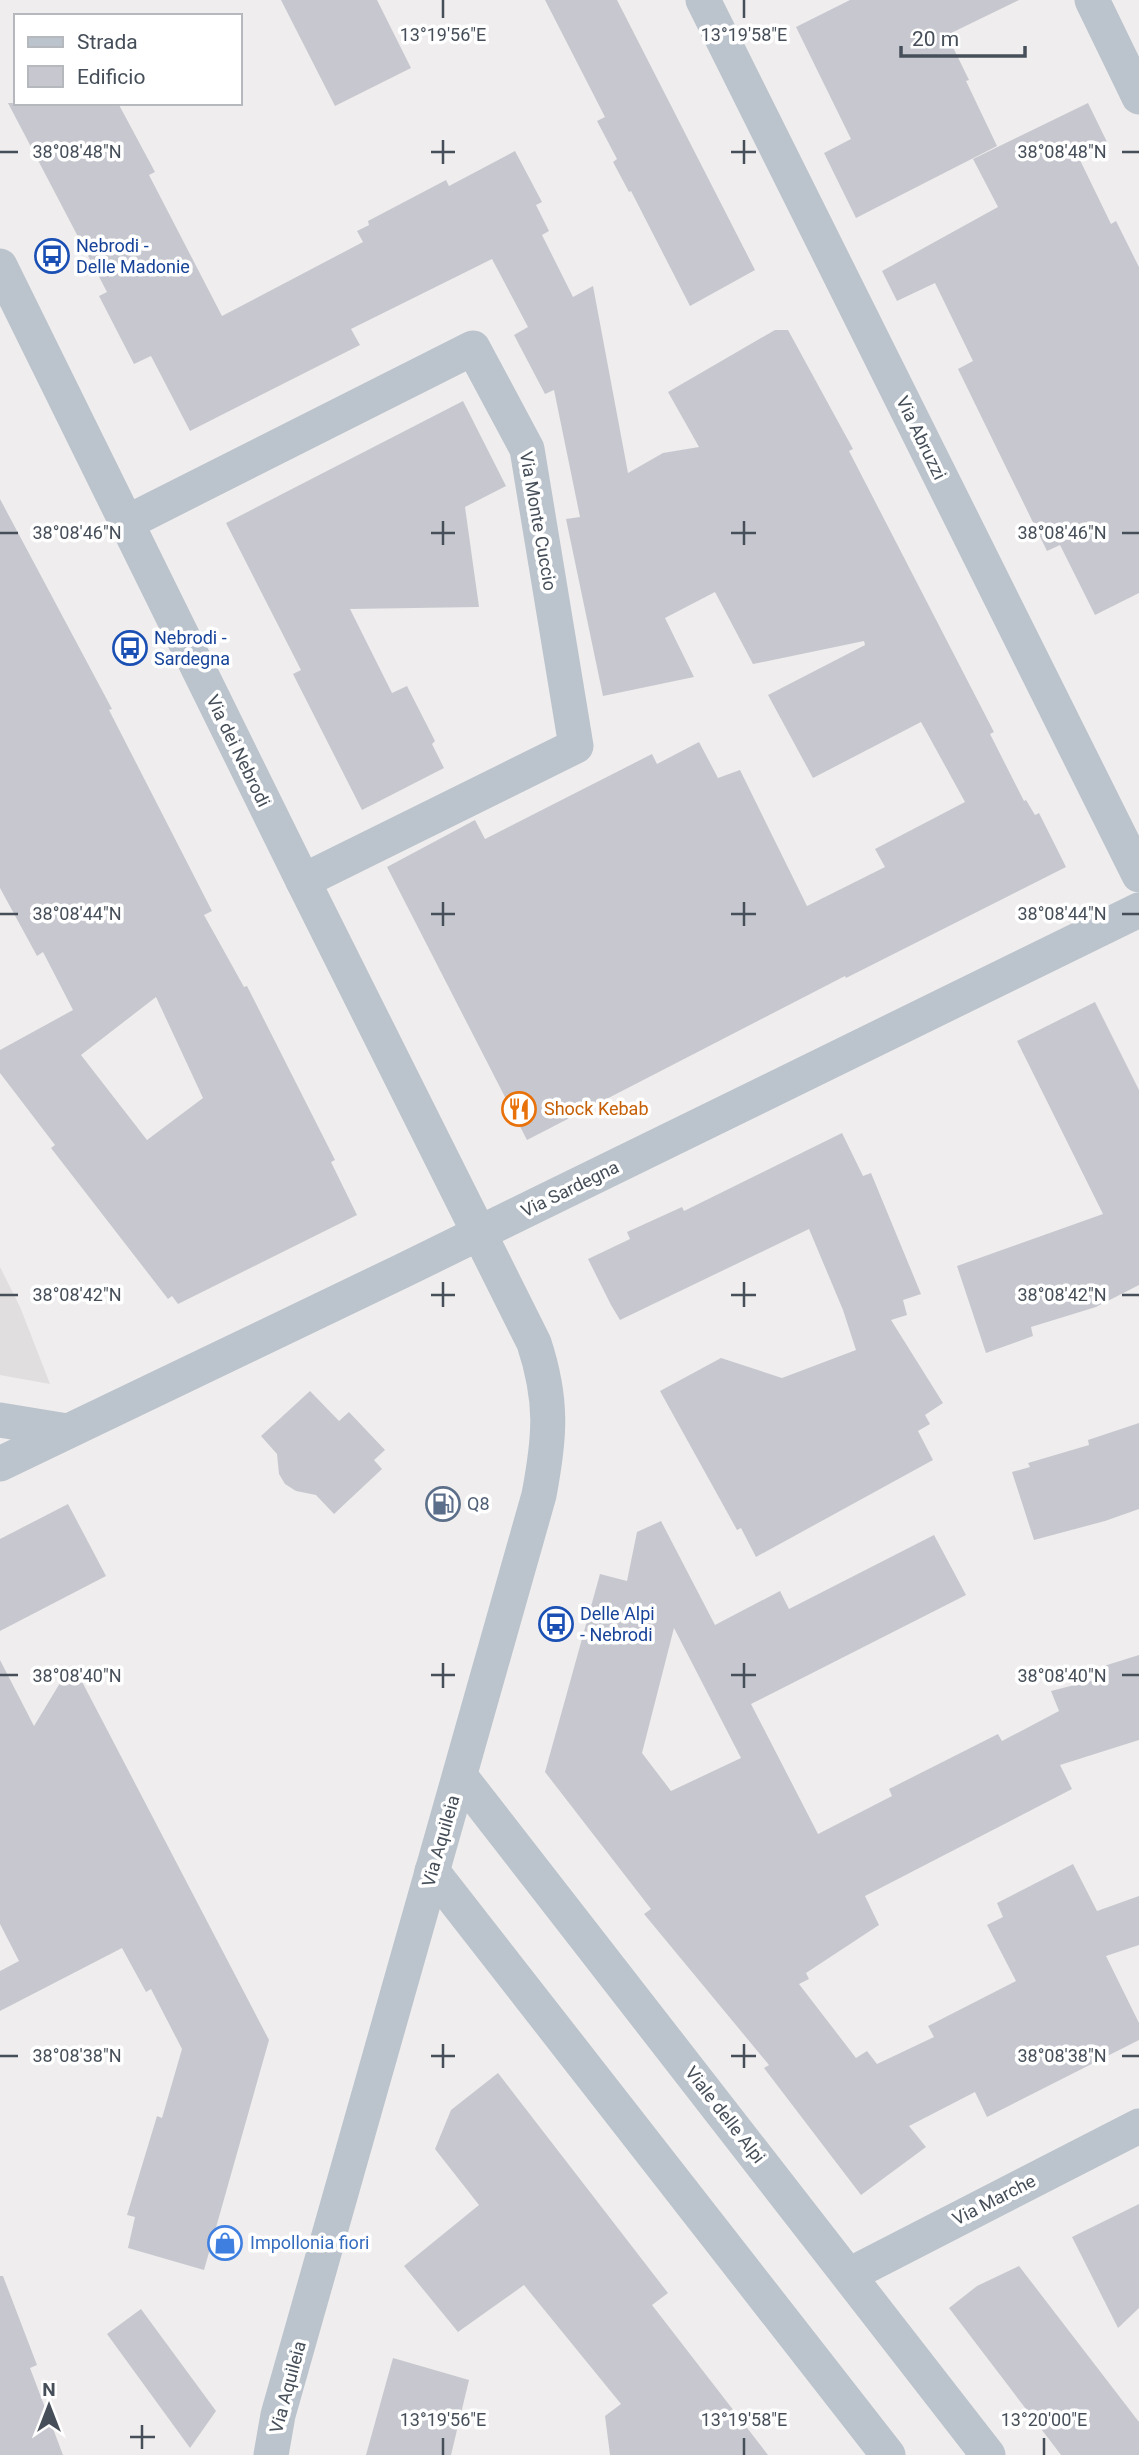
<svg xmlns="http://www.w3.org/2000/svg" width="1139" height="2455" font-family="Roboto,sans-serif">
<rect width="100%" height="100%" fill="#efeded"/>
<polygon fill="#e0dede" points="0,1267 20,1307 50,1384 0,1375"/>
<g fill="#c7c8cf" fill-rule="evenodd">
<polygon points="281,0 377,0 411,68 335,106"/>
<polygon points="545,0 617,0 755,270 690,306 631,191 629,192 613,162 617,159 597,121 605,117"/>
<polygon points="850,0 1019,0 947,35 969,80 966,81 997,146 856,218 824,153 851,139 796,27"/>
<polygon points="8,103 118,103 155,172 149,175 222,316 363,242 357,231 369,225 368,221 446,180 449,186 515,151 542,202 536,205 549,231 542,235 573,297 593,286 628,473 663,453 699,447 668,392 775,330 788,330 853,449 849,451 994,732 990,734 1024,801 1026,800 1035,815 1039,813 1066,867 846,978 845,976 527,1140 387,867 475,820 485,839 652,754 657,764 699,742 718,778 740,770 807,906 885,867 875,849 965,802 921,722 813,778 768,695 865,645 864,641 753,664 715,592 665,618 694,677 603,696 566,519 580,517 554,390 545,394 514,335 528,327 492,259 351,329 360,345 190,431 151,356 134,364 99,296 107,292"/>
<polygon points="1088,103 1107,142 1078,156 1111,224 1116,221 1139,267 1139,593 1095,615 1060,545 1047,551 958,369 973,361 935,283 897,301 882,271 998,207 973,159"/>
<polygon points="463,401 506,486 465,507 479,607 350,609 392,693 407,686 435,741 432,744 444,768 362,810 293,674 301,670 226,523"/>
<path d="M0 499 112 709 109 710 212 911 204 915 244 987 247 986 335 1160 331 1162 357 1215 178 1304 172 1296 168 1299 51 1148 55 1145 0 1073V1050L73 1010 43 952 37 956 0 888ZM156 997 203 1098 147 1140 81 1055Z"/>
<polygon points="1095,1002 1139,1090 1139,1285 1096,1307 1031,1327 1033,1336 986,1353 957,1266 1103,1214 1017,1041"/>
<polygon points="842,1133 863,1176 871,1173 921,1294 903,1300 907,1315 891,1320 943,1403 925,1415 930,1424 918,1431 933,1460 756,1557 741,1528 737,1530 660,1391 721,1358 782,1378 856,1350 843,1310 809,1229 620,1320 611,1305 588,1259 630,1239 627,1232 682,1207 684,1211"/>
<polygon points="310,1391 339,1421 349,1412 385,1450 374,1460 382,1469 334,1514 316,1495 296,1491 285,1484 279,1474 277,1454 261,1436"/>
<polygon points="1139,1423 1139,1509 1105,1521 1034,1540 1012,1472 1030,1467 1028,1463 1089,1445 1088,1440"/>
<polygon points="68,1504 106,1576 0,1631 0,1539"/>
<path d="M661 1521 715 1625 780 1591 789 1609 934 1535 966 1595 751 1704 818 1834 892 1796 889 1789 998 1734 1002 1741 1059 1711 1051 1691 1094 1680 1091 1670 1139 1655V1740L1060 1765 1072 1789 865 1896 879 1925 806 1973 809 1979 799 1984 856 2058 867 2051 877 2064 934 2037 928 2026 1016 1981 987 1925 1003 1917 997 1903 1073 1864 1097 1911 1139 1896V1945L1106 1956 1139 2023V2040L987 2117 975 2092 909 2126 926 2147 861 2195 764 2068 769 2065 644 1914 651 1909 545 1772 600 1574 627 1581 637 1532ZM674 1628 741 1758 671 1791 642 1753Z"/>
<polygon points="0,1660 34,1726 60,1683 78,1674 269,2040 204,2270 128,2248 135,2217 127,2215 157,2116 162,2118 182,2049 151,1989 146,1992 122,1948 0,2011 0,1971 19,1961 0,1924"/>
<polygon points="498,2073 668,2293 652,2305 768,2455 610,2455 605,2416 621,2404 524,2285 458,2332 404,2266 479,2205 435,2149 451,2110"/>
<polygon points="1139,2204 1139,2308 1118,2328 1072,2237"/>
<polygon points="1019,2266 1139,2422 1139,2455 1061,2455 949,2308 977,2286"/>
<polygon points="0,2276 3,2276 37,2365 30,2368 63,2455 0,2455"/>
<polygon points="141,2309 216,2411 190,2448 107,2334"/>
<polygon points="393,2358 469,2380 451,2455 366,2455"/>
</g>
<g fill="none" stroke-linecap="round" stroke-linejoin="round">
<g stroke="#bbc3cc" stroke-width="35">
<polyline points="703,0 1139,875"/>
<polyline points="1092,0 1139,97"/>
<path d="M0 266 303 881 534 1343C553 1401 550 1437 539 1495L278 2415 271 2455"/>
<polyline points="126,523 473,348 527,449 576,746 303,881"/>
<polyline points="0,1420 67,1431"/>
<polyline points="0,1464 402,1271 1139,910"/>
<polyline points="460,1776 988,2455"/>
<polyline points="432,1871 888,2455"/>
<polyline points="849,2275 1139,2126"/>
</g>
</g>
<path fill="none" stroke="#464f59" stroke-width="2.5" d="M443 0V18M744 0V18M443 140V164M744 140V164M0 152H18M431 152H455M731 152H756M1122 152H1139M443 521V545M744 521V545M0 533H18M431 533H455M731 533H756M1122 533H1139M443 902V926M744 902V926M0 914H18M431 914H455M731 914H756M1122 914H1139M443 1282V1307M744 1282V1307M0 1295H18M431 1295H455M731 1295H756M1122 1295H1139M443 1663V1688M744 1663V1688M0 1675H18M431 1675H455M731 1675H756M1122 1675H1139M443 2044V2068M744 2044V2068M0 2056H18M431 2056H455M731 2056H756M1122 2056H1139M142 2425V2449M130 2437H155M443 2438V2455M744 2438V2455M1044 2438V2455"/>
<defs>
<g id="bus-ring" transform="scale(1.75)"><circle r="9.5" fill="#fff" stroke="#1a4fb4" stroke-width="1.5"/><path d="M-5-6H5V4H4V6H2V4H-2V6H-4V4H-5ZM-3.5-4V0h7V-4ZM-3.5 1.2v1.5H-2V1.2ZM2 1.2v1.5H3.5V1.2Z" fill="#1a4fb4"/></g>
<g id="restaurant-ring" transform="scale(1.75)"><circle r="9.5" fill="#fff" stroke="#e8710a" stroke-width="1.5"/><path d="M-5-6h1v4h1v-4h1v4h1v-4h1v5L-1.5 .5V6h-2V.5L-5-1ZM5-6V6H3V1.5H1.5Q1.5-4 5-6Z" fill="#e8710a"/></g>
<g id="fuel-ring" transform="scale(1.75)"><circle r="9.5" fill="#fff" stroke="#5c6f8a" stroke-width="1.5"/><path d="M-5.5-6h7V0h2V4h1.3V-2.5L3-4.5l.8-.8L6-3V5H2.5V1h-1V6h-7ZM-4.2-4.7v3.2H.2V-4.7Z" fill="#5c6f8a"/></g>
<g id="shop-ring" transform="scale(1.75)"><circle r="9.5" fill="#fff" stroke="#3f7fe0" stroke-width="1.5"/><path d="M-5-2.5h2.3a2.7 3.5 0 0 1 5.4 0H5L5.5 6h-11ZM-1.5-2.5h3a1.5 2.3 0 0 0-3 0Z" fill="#3f7fe0"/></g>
</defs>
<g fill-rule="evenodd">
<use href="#bus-ring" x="52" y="256"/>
<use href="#bus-ring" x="130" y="648"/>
<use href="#restaurant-ring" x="519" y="1109"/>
<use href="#fuel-ring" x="443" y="1504"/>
<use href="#bus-ring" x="556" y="1624"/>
<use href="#shop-ring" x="225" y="2243"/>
</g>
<g text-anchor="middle" stroke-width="7" stroke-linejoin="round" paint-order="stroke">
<g font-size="18" fill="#164399" stroke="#fff" text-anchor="start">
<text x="76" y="252">Nebrodi -<tspan x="76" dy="21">Delle Madonie</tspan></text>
<text x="154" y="644">Nebrodi -<tspan x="154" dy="21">Sardegna</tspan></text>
<text x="580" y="1620">Delle Alpi<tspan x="580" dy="21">- Nebrodi</tspan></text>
</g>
<g font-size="18" fill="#464f59" stroke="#fff">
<text transform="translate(921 438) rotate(64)" y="6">Via Abruzzi</text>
<text transform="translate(538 521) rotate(80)" y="6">Via Monte Cuccio</text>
<text transform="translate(238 751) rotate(64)" y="6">Via dei Nebrodi</text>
<text transform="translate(570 1189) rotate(-26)" y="6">Via Sardegna</text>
<text transform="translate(441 1841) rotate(-74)" y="6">Via Aquileia</text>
<text transform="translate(725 2115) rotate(52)" y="6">Viale delle Alpi</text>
<text transform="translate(994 2200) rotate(-27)" y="6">Via Marche</text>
<text transform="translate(288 2387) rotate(-75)" y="6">Via Aquileia</text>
</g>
<g font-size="18" fill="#c56008" stroke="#fff" text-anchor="start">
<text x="544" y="1115">Shock Kebab</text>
</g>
<g font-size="18" fill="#4e5e75" stroke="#fff" text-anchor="start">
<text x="467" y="1510">Q8</text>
</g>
<g font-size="18" fill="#366cbe" stroke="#fff" text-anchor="start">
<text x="250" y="2249">Impollonia fiori</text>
</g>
</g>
<g font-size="18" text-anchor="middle" fill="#464f59" stroke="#fff" stroke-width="7" stroke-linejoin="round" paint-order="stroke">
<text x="443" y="41">13°19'56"E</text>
<text x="744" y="41">13°19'58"E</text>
<text x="77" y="158">38°08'48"N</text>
<text x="1062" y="158">38°08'48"N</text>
<text x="77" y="539">38°08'46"N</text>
<text x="1062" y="539">38°08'46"N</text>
<text x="77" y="920">38°08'44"N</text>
<text x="1062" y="920">38°08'44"N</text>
<text x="77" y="1301">38°08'42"N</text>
<text x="1062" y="1301">38°08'42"N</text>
<text x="77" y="1682">38°08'40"N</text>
<text x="1062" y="1682">38°08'40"N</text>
<text x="77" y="2062">38°08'38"N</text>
<text x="1062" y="2062">38°08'38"N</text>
<text x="443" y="2426">13°19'56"E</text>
<text x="744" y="2426">13°19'58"E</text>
<text x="1044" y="2426">13°20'00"E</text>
</g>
<rect x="14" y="14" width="228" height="91" fill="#ffffff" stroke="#b5b9bd" stroke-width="2"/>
<rect x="28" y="37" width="35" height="10" fill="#bbc3cc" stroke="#b5b9bd" stroke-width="2"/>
<text x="77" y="49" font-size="21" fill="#464f59">Strada</text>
<rect x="28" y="66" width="35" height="21" fill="#c7c8cf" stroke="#b5b9bd" stroke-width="2"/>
<text x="77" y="84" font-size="21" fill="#464f59">Edificio</text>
<g transform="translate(49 2406)" stroke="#ffffff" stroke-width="5" paint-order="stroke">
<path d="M0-5L12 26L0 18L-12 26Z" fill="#464f59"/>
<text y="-10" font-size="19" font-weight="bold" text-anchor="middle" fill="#464f59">N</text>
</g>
<path d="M901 46v10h124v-10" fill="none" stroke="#464f59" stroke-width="3.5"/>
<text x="912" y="46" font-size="21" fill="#464f59" stroke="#ffffff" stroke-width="5" paint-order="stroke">20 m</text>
</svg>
